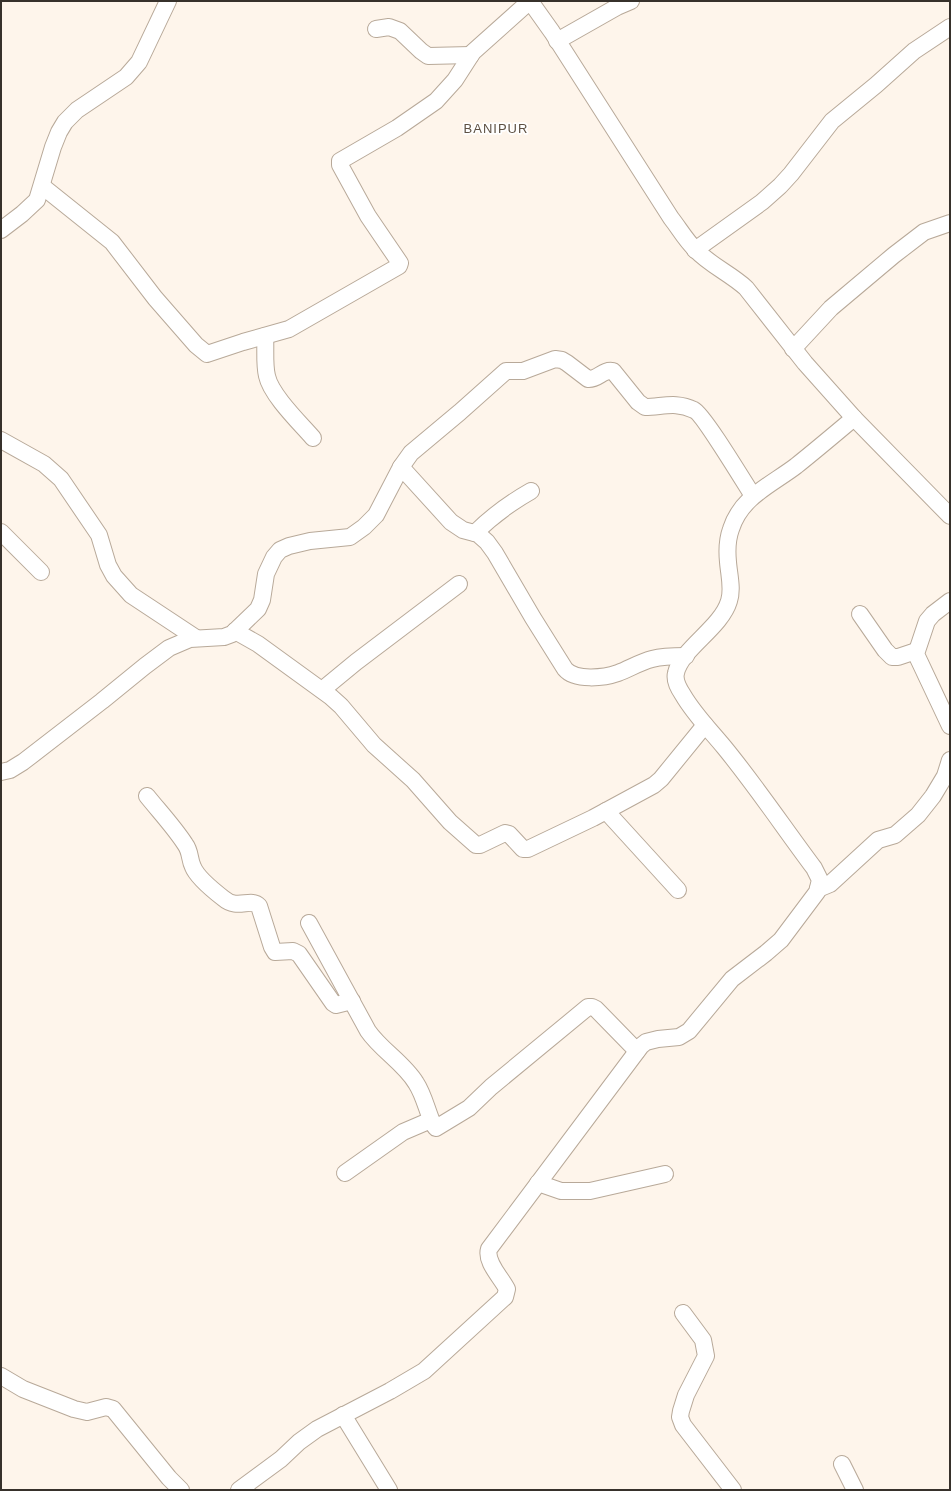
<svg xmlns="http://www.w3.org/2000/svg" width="951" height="1491" font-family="Arial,sans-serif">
<rect width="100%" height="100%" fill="#fef5eb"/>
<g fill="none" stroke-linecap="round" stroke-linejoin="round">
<g stroke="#b8a999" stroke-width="18">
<g id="minor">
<path d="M530 1 552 32 671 218C679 228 686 241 696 250 710 265 731 274 746 288L805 363 854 418 950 516"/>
<polyline points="376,29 389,27 400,31 421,51 428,56 471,55"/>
<polyline points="557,41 617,7 631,1"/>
<polyline points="42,186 112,242 155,298 196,345 207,354 243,342 289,329 399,266 400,263 368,216 340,165 340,161 397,128 436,101 455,80 473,52 530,1"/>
<polyline points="1,230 22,214 37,200 53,147 59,132 65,122 77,110 126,77 139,62 168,1"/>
<polyline points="695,250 762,202 780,186 791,174 832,121 876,85 914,51 950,27"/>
<path d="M265 336C266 349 264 364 267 376 271 395 300 423 313 438"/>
<polyline points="793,349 831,308 894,255 924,232 950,223"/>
<polyline points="1,440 44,464 61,479 99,535 108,565 114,576 131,595 196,638"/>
<path d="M401 467 451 522 463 530 478 534 487 542 495 553 533 618 565 669C575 681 604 678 618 673 629 669 640 662 652 659 663 656 675 656 686 656"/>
<polyline points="1,532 41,572"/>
<path d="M475 533C492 516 510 503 531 491"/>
<polyline points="950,601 933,614 927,621 916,654 950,726"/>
<polyline points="860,614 885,650 892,657 898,657 916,651"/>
<polyline points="235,631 258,644 331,697 341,706 374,745 413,780 450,822 476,845 480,845 505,833 509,834 523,849 528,849 593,818 654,785 661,779 705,725"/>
<polyline points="322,690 356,662 459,584"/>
<path d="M1 772 10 770 23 762 102 701 145 666 169 648 190 639 224 637 232 634 258 609 262 600 266 574 274 557 280 550 289 546 310 541 350 537 364 527 376 515 401 467 411 453 460 412 506 371H523L555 359 562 360 567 363 588 379C598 380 603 369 613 371L638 402 645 407C662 407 676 401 694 410 703 414 744 482 753 496"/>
<path d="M147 796C159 811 174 827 185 844 191 852 189 859 193 867 197 877 214 891 223 898 238 911 250 897 259 906L272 947 275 952 293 951 299 954 333 1003 336 1005 352 1001"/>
<polyline points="606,811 678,890"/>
<polyline points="818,889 830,884 878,840 895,835 918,815 933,796 945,776 950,760"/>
<path d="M309 923 368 1031C381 1050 404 1063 416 1083 424 1095 427 1111 433 1124L436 1128 469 1108 491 1087 588 1007H592L596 1009 637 1051"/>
<polyline points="345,1173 403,1132 431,1120"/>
<polyline points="538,1183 561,1191 590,1191 665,1174"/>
<polyline points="683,1313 703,1340 706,1356 686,1395 681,1411 680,1417 683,1425 733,1490"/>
<polyline points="1,1376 23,1389 74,1409 87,1412 106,1407 113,1409 169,1478 181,1490"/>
<polyline points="343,1415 389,1490"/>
<polyline points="842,1464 855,1490"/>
<path d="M239 1490 281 1459 299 1442 317 1429 390 1391 424 1371 505 1297 507 1289C501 1277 485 1262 489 1249L632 1058 641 1046 646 1042 658 1039 679 1037 689 1031 732 979 766 953 781 940 817 892 820 880 814 868C784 828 756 786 724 747 710 730 694 714 683 695 679 689 674 681 676 673 681 649 721 628 729 601 733 589 729 575 728 562 727 552 727 540 731 529 741 497 771 485 796 466 816 450 835 434 854 418"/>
</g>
</g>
<use href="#minor" stroke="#fff" stroke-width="16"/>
</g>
<g text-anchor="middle" stroke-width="3.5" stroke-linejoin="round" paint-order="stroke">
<g font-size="13" letter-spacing="1" fill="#5e5143" stroke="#fff">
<text x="496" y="133">BANIPUR</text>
</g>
</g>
<rect width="951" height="1491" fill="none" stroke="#37312b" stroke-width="4"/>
</svg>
